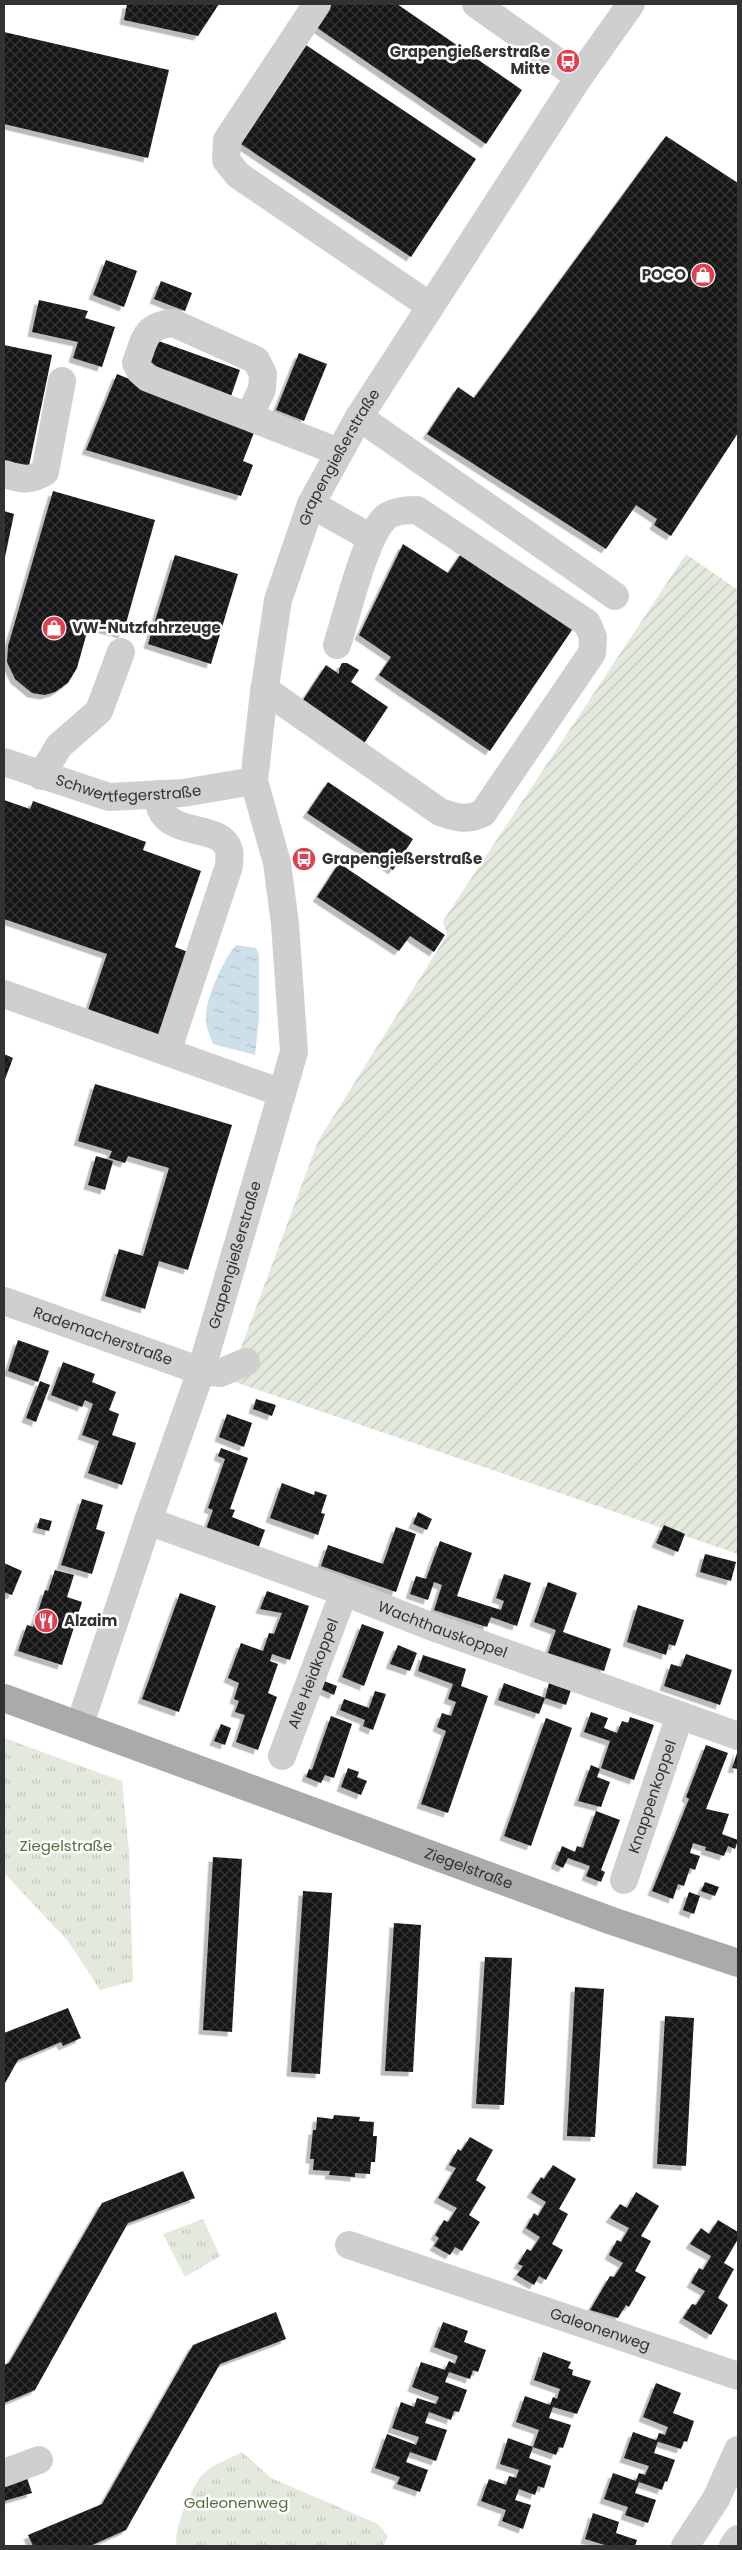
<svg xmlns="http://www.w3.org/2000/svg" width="742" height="2550" font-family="Poppins,sans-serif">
<defs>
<pattern id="park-tufts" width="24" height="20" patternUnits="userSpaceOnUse" patternTransform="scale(1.25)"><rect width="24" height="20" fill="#e3e9dc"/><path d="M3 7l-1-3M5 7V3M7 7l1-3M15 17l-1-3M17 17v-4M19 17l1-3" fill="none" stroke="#c3c8bd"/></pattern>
<pattern id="garden-furrows" width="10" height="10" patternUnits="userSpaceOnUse" patternTransform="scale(1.25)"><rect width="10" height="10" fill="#e3e9dc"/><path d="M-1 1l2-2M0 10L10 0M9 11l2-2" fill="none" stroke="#c3c8bd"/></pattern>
<pattern id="water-ripples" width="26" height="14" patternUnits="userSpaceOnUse" patternTransform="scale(1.25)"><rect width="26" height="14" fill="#cde0ea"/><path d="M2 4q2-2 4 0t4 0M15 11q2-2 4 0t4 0" fill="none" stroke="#b0c1c9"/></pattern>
<pattern id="building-cross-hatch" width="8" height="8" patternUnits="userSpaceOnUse" patternTransform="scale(1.25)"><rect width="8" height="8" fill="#191919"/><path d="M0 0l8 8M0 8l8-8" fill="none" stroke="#323232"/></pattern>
<filter id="shadow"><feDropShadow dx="-4.5" dy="4.5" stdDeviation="0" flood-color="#0004"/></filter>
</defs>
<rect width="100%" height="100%" fill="#fff"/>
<g fill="url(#park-tufts)">
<polygon points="4,1738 122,1781 129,1852 133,1981 100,1990 68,1941 4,1873"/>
<polygon points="203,2219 220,2256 185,2277 163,2234"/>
<path d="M242 2452 271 2478 378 2524 388 2536 383 2546H177C172 2532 193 2482 205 2472 215 2464 231 2458 242 2452Z"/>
</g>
<polygon fill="url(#garden-furrows)" points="686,554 738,590 738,1554 229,1380 318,1141 447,935 443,921"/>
<path fill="url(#water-ripples)" d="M236 945 256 948 259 954V1018L255 1055 213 1044C209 1035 205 1024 206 1014 207 996 224 958 236 945Z"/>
<g fill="url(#building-cross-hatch)" filter="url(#shadow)">
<polygon points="127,4 219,4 198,36 124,20"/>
<polygon points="332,4 397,4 522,90 486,144 316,27"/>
<polygon points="4,32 169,70 148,158 4,124"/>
<polygon points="306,45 476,159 411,257 241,144"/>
<polygon points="666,136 738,183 738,433 671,536 654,525 657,519 636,505 606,549 427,434 458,387 474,398"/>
<polygon points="106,260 137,271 124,307 93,295"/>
<polygon points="161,281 192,293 185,311 154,299"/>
<polygon points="39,300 88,311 85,318 115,327 102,367 73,358 78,342 32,332"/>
<polygon points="153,339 240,370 230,399 143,368"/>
<polygon points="4,345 52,355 29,466 4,461"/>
<polygon points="299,353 327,364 304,421 276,410"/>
<polygon points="117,374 255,430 243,461 253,465 241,496 86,450"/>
<polygon points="53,491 155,520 123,634 89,625 77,668 68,683 55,692 45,695 32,693 15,679 7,662 8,646"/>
<polygon points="4,511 14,514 5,557 4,556"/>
<polygon points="403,544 448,573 463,551 574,627 490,751 379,675 391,657 359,635"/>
<polygon points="175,555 238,574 211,664 148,644"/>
<polygon points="342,663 347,663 359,670 351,682 388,707 363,745 301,703 326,665 339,674 339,669"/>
<polygon points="328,782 413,839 393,870 307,813"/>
<polygon points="4,800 30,809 33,801 146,842 143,850 201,871 175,947 188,952 159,1035 88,1010 107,954 4,919"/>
<polygon points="339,863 445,935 434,952 410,936 399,951 317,897"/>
<polygon points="4,1054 13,1058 4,1082"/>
<polygon points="95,1084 232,1125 188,1270 159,1261 145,1309 105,1296 119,1249 143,1256 169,1168 128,1156 125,1163 109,1158 112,1151 78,1141"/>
<polygon points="96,1156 113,1161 105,1190 88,1185"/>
<polygon points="18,1340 49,1351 38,1382 8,1371"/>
<polygon points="63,1362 95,1374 92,1382 116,1392 109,1410 119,1414 112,1435 136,1443 122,1485 88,1473 99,1441 82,1435 93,1404 85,1400 82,1407 51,1395"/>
<polygon points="40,1381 50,1385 36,1422 26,1418"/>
<polygon points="256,1399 276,1405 272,1416 253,1409"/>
<polygon points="227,1414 252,1423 244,1447 219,1437"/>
<polygon points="221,1448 248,1458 230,1509 235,1510 232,1517 265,1530 258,1549 206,1529 213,1510 208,1508 225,1459 218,1456"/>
<polygon points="282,1483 314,1495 315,1491 327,1495 321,1513 325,1514 318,1535 270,1518"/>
<polygon points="82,1499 103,1505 96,1529 105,1532 92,1574 61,1565"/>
<polygon points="418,1512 432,1519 427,1530 413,1524"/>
<polygon points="40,1518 52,1521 49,1531 37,1528"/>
<polygon points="664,1525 685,1534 678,1552 656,1543"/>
<polygon points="396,1527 416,1534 396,1592 321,1566 328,1545 383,1564"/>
<polygon points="440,1541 472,1553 457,1596 501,1610 504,1601 496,1598 504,1574 531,1583 517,1626 491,1617 487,1627 434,1610 442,1585 434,1582 428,1600 410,1594 416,1576 426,1579"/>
<polygon points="705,1554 736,1562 731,1581 700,1572"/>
<polygon points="4,1563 22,1571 12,1595 4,1592"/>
<polygon points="55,1570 74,1575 67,1597 82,1602 62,1665 18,1651 27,1625 33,1627 45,1590 48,1591"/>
<polygon points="548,1582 577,1593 563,1632 611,1649 604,1671 548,1653 556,1630 534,1622"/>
<polygon points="267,1591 309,1606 290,1660 272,1654 270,1661 278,1664 268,1693 277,1697 258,1750 236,1742 245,1715 235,1712 239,1701 234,1699 239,1683 228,1678 241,1643 263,1651 269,1633 274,1634 282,1613 260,1609"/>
<polygon points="180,1593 216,1606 179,1712 142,1699"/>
<polygon points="638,1605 684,1620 675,1646 669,1644 666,1655 627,1642"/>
<polygon points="362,1624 384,1632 364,1686 342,1677"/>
<polygon points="398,1645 417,1653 410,1671 390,1664"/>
<polygon points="686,1654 732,1670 720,1705 664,1686 671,1664 681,1667"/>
<polygon points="423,1655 466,1669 461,1686 488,1696 448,1813 421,1804 446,1731 437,1727 442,1713 451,1716 456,1702 448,1699 453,1684 418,1671"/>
<polygon points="324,1681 337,1686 334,1695 321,1689"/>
<polygon points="504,1683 545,1698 549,1683 571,1690 566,1705 545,1698 539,1714 498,1700"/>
<polygon points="375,1691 386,1694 373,1730 363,1726 365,1720 340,1710 344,1699 369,1708"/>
<polygon points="591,1712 608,1718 604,1728 617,1733 622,1721 628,1723 630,1717 654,1725 634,1780 601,1768 610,1741 584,1732"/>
<polygon points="331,1716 352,1724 334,1778 325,1775 321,1783 306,1777 309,1769 312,1770"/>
<polygon points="546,1718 572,1728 531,1846 504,1836"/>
<polygon points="221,1724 231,1728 225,1745 214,1741"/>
<polygon points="706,1745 728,1753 706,1809 729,1814 722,1834 738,1840 735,1849 728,1846 724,1856 705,1850 706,1847 693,1843 690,1853 700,1856 695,1870 690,1868 684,1886 678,1884 673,1899 652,1891 689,1799 686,1797"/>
<polygon points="738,1750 738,1769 732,1768"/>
<polygon points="591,1765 600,1769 597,1777 610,1782 601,1807 578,1801"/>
<polygon points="348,1768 359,1772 357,1777 367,1781 361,1795 341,1787"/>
<polygon points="596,1811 620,1820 601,1870 605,1872 601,1882 586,1876 590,1866 568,1858 563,1868 555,1864 562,1846 575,1852 577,1846 583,1848"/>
<polygon points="213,1857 242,1859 232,2032 203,2030"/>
<polygon points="705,1882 719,1887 715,1896 701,1891"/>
<polygon points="303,1891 332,1893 320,2074 291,2072"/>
<polygon points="689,1892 700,1896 694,1914 683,1910"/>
<polygon points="394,1923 421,1925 413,2072 385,2071"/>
<polygon points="485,1957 512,1958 504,2105 476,2104"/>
<polygon points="575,1987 604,1989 595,2137 567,2136"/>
<polygon points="68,2008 81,2038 63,2046 61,2042 18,2060 4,2085 4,2033"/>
<polygon points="665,2016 694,2018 686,2166 657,2164"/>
<polygon points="334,2115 360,2117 359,2121 374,2122 373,2136 377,2136 375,2162 371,2162 370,2174 355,2173 355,2177 329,2175 330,2171 313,2170 314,2159 310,2159 313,2130 316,2130 317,2117 333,2119"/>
<polygon points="470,2137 493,2150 476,2180 486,2187 469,2215 480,2222 462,2251 455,2247 450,2255 434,2246 439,2238 435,2235 444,2220 448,2222 457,2208 438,2198 456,2168 449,2165 458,2149 461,2151"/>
<polygon points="553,2165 576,2179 559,2209 568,2214 552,2244 563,2250 546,2280 539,2276 534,2285 517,2275 523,2266 518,2264 527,2249 531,2251 540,2237 526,2228 534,2213 538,2216 546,2202 531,2193 541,2177 544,2179"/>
<polygon points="183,2171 195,2198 128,2223 35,2390 4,2403 4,2365 9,2363 102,2203"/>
<polygon points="636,2192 659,2206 641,2236 651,2241 635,2271 646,2277 629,2307 626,2305 618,2318 590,2310 610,2276 614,2277 623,2263 609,2255 617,2240 621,2242 629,2228 610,2218 620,2204 627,2208"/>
<polygon points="718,2220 738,2232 738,2239 724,2263 734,2269 718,2298 728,2305 711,2335 683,2318 692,2304 696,2305 705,2291 691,2283 699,2268 703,2270 711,2256 690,2244 701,2228 709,2234"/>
<polygon points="276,2312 286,2339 220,2364 126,2530 90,2546 33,2546 28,2535 102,2504 193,2345"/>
<polygon points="443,2322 468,2331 464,2342 486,2350 478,2372 473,2370 470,2379 449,2372 445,2382 467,2390 459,2412 454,2411 451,2420 429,2412 425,2423 447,2430 436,2461 410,2452 406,2462 428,2470 420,2492 397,2484 400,2477 375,2468 387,2434 416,2445 419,2437 392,2428 401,2402 414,2407 417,2398 436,2404 439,2397 412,2387 421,2362 445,2370 449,2361 455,2364 458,2356 434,2347"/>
<polygon points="543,2352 571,2362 568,2368 573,2370 572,2375 591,2381 577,2414 553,2407 549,2418 571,2425 563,2448 559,2447 556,2455 533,2447 539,2430 516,2422 525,2396 550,2405 553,2397 557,2399 560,2389 534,2380"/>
<polygon points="656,2383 681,2393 673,2413 694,2421 687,2442 684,2441 681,2449 656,2441 659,2433 665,2435 668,2427 643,2417"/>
<polygon points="633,2432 658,2441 654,2453 675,2460 667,2482 665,2481 662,2490 639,2482 635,2493 656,2500 648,2523 625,2515 628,2507 604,2499 613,2473 636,2481 639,2473 645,2475 649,2466 624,2458"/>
<polygon points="508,2438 533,2447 529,2458 551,2466 544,2488 538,2486 535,2495 519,2489 515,2500 531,2505 523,2529 502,2521 506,2510 481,2501 489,2479 506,2485 509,2476 516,2478 519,2470 500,2464"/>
<polygon points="27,2478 32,2493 4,2501 4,2485"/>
<polygon points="593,2513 619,2522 616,2533 637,2540 635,2546 608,2546 585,2539"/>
</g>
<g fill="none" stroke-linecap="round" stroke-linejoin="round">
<g stroke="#cfcfcf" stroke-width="28">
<polyline points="317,4 227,140 226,160 238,175 430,306"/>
<polyline points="476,4 579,77"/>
<path d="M249 417 262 389 263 374 256 360 173 323C144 326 145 339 136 363L140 371 148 378 339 452"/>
<polyline points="359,417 615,596"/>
<path d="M4 474C22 479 29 482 45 472L62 381"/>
<polyline points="311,504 371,538"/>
<path d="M264 689 440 812C457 818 466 821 483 813L592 653 593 637 587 623 417 510C407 510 391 511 384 519 364 539 347 615 337 645"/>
<path id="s1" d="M4 762 109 797 183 793 254 781"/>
<polyline points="41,776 59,746 99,711 121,652"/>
<path d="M158 794C158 842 221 820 229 850 230 855 229 861 229 866L167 1052"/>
<polyline points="4,994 282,1093"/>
<path id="s2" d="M4 1301 201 1371 220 1373 246 1362"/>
<path id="s3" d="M148 1521 344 1592 430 1626 738 1736"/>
<path id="s4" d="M80 1724 148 1521 201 1371 294 1052 285 924 277 863 254 781 263 700 278 600 311 504 359 417 577 80 631 4"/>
<path id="s5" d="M282 1756 344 1592"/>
<path id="s6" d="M624 1880 680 1715"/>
<path id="s7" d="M349 2245 738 2376"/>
<polyline points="4,2473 39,2460"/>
<polyline points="685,2546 716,2499 738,2450"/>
<polyline points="733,2546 738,2539"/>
</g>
<path stroke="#aaa" stroke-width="28" id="s8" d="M4 1698 612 1921 738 1963"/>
</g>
<defs>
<g id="bus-disc" transform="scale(1.25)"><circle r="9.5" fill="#de4050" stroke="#fff"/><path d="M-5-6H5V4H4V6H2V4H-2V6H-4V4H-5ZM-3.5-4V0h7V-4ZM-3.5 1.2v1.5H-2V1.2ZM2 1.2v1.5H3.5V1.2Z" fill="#fff"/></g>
<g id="shop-disc" transform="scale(1.25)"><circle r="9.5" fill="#de4050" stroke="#fff"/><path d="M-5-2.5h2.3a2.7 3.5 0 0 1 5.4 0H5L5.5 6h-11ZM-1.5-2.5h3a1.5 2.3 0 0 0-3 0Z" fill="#fff"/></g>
<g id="restaurant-disc" transform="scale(1.25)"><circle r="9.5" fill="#de4050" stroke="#fff"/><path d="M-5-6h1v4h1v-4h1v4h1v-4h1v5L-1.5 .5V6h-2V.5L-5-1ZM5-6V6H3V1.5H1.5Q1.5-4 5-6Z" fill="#fff"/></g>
</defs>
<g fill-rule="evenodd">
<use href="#bus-disc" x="568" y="61"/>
<use href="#shop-disc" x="703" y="275"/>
<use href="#shop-disc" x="54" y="628"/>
<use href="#bus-disc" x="304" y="859"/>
<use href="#restaurant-disc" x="46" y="1621"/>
</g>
<g text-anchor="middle" stroke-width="5" stroke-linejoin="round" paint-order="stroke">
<g font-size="15" font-weight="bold" fill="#323232" stroke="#fff" text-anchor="start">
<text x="550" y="57" text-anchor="end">Grapengießerstraße<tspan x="550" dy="17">Mitte</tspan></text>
<text x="686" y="280" text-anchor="end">POCO</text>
<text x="72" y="633">VW-Nutzfahrzeuge</text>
<text x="322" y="864">Grapengießerstraße</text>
<text x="64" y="1626">Alzaim</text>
</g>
<g font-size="15" fill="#323232" stroke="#fff">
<text dy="5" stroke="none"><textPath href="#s4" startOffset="1319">Grapengießerstraße</textPath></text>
<text dy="5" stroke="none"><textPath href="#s1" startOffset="129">Schwertfegerstraße</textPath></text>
<text dy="5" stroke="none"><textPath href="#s4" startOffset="494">Grapengießerstraße</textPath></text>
<text dy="5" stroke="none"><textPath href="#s2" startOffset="105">Rademacherstraße</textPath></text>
<text dy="5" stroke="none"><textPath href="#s3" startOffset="314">Wachthauskoppel</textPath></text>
<text dy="5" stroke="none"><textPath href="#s5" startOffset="88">Alte Heidkoppel</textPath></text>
<text dy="5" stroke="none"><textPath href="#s6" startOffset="88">Knappenkoppel</textPath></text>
<text dy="5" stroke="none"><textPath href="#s8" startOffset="495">Ziegelstraße</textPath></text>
<text dy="5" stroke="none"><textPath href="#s7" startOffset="265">Galeonenweg</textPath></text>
</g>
<g font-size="15" fill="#576d41" stroke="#fff">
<text x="66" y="1851">Ziegelstraße</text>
<text x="236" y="2508">Galeonenweg</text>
</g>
</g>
<rect width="742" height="2550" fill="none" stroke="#323232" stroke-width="10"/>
</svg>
